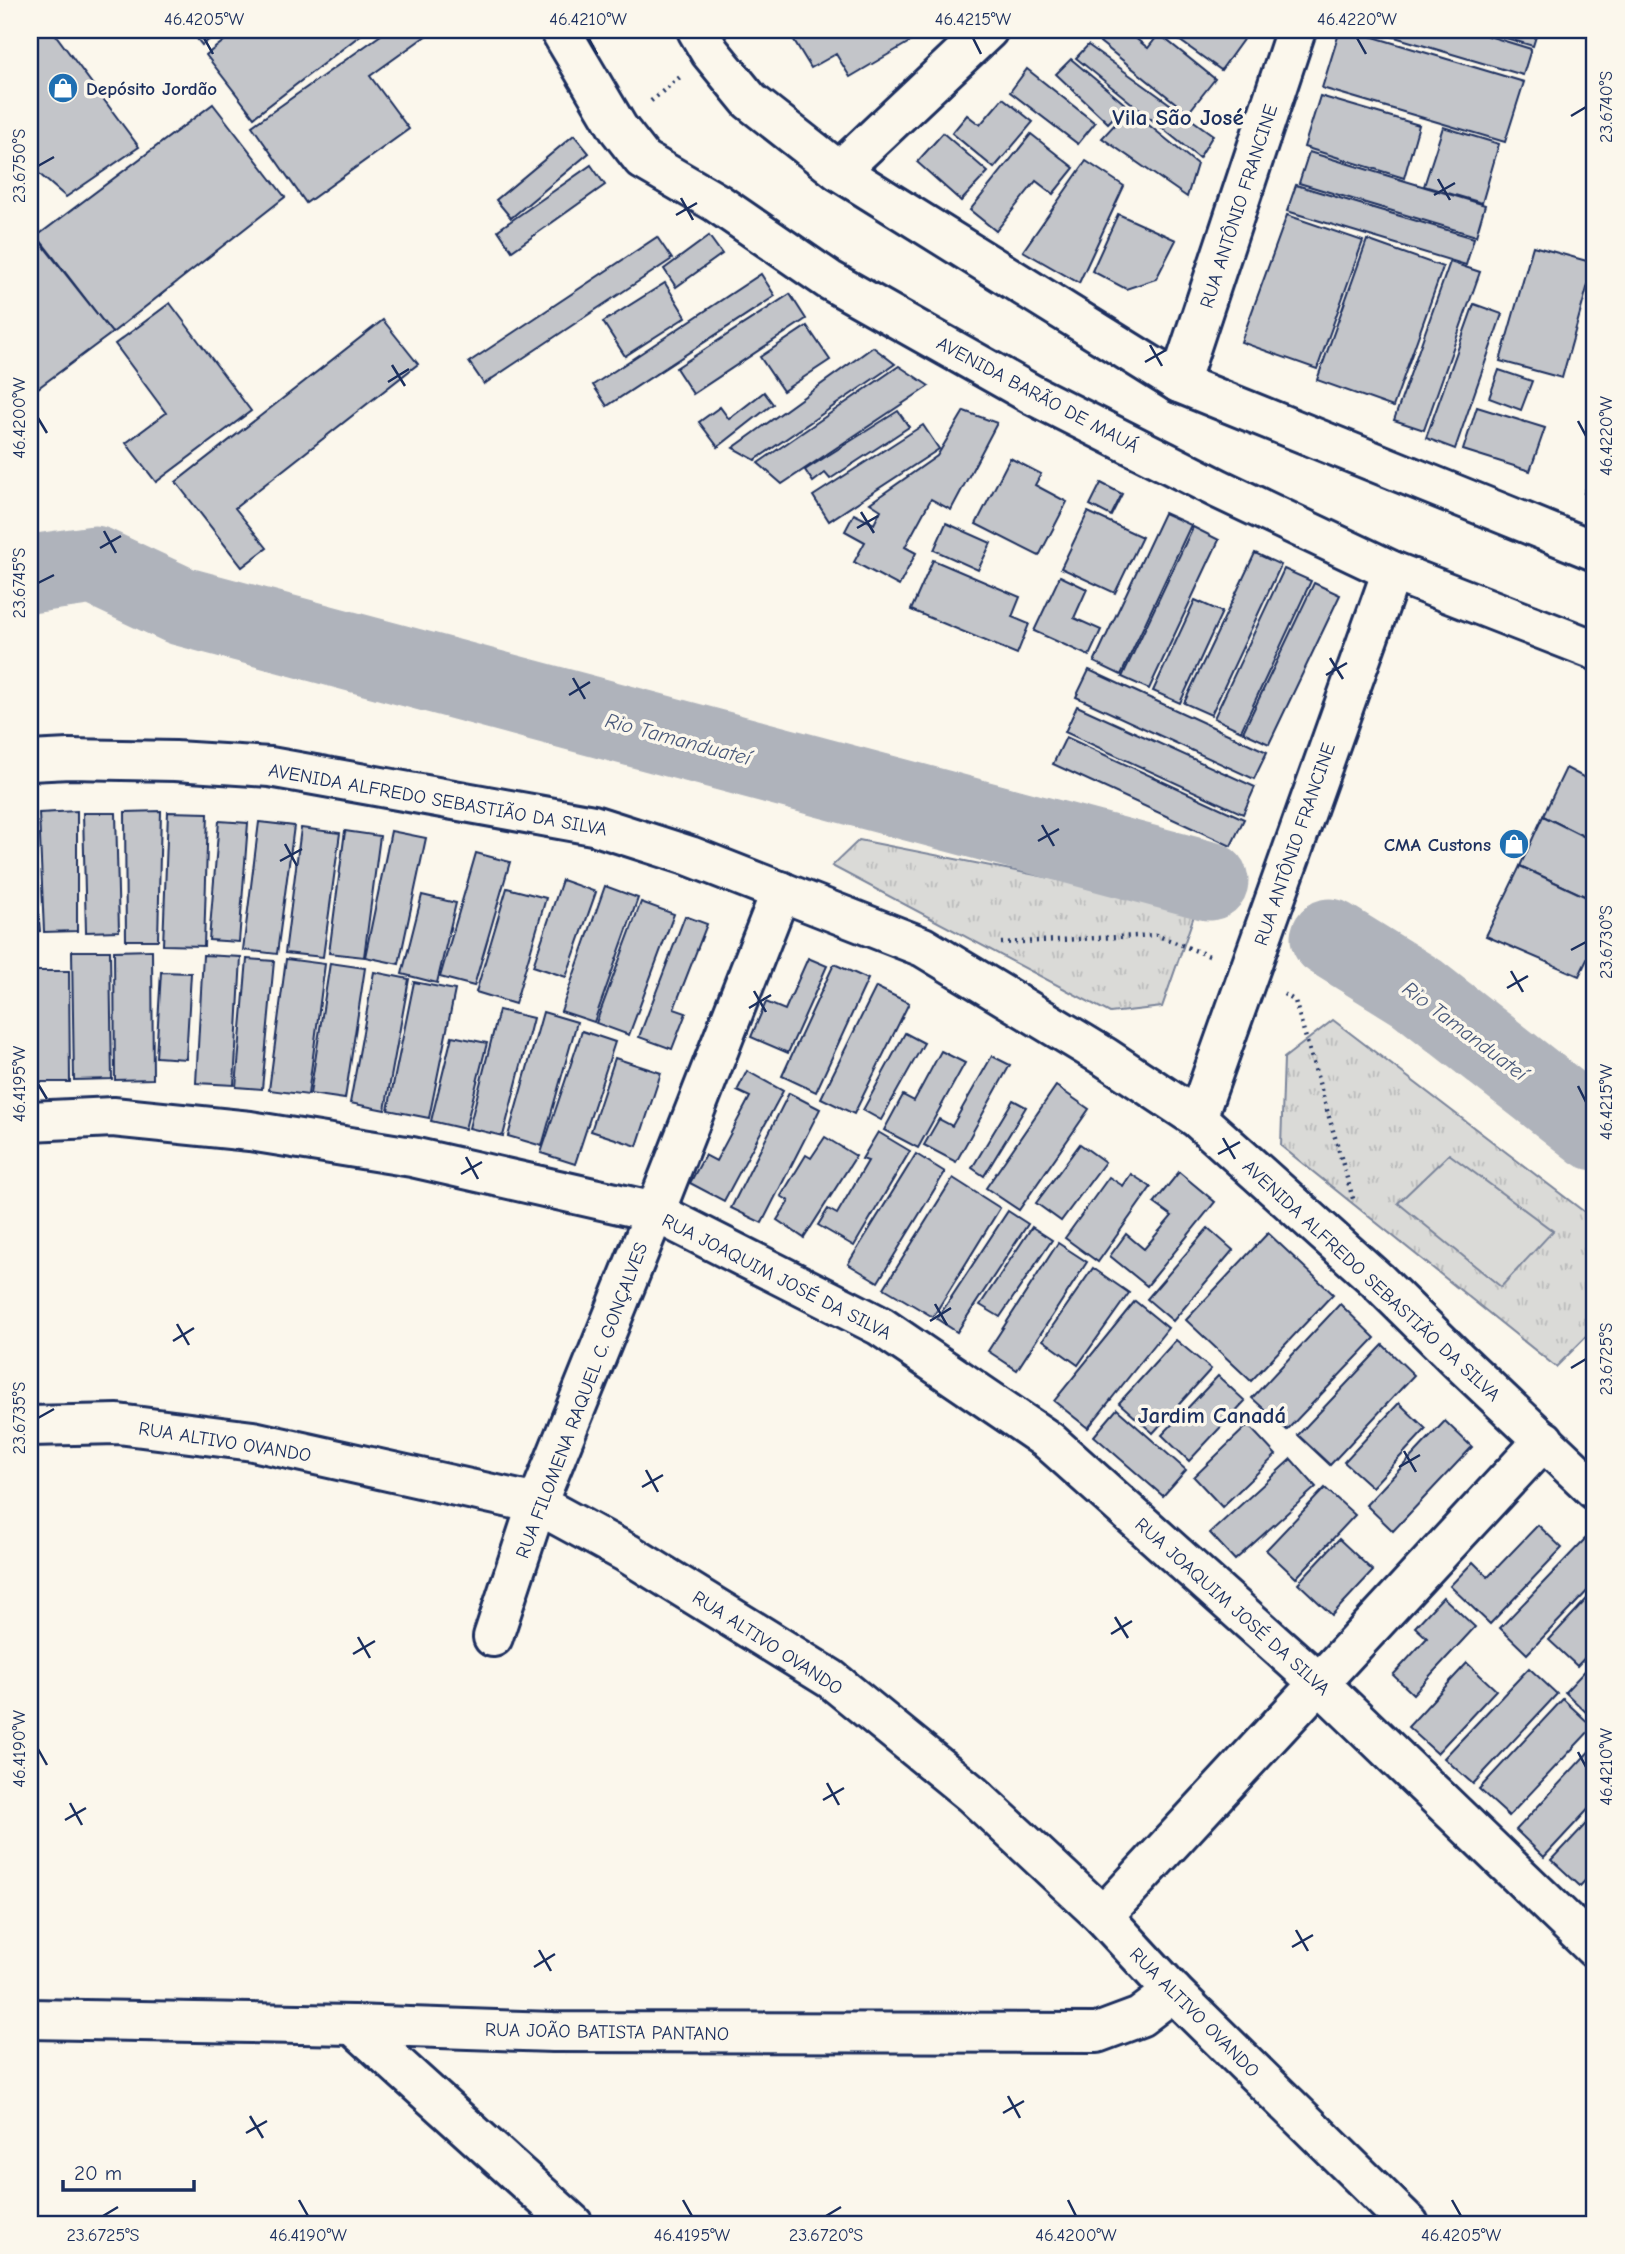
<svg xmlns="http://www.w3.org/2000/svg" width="1625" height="2254" font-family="'Comic Neue',sans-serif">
<defs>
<pattern id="grass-tufts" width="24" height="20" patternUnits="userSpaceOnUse" patternTransform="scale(1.75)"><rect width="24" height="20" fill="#dadad7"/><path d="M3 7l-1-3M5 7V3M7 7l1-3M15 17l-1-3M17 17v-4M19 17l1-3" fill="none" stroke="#babbbb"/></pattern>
</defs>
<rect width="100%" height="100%" fill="#fbf7ec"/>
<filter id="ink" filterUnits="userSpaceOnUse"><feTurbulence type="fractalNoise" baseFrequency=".0143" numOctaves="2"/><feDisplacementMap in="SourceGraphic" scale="14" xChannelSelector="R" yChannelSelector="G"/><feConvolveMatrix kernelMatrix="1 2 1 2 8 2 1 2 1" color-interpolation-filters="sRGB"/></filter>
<g filter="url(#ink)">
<g fill="url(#grass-tufts)" stroke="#7a849a" stroke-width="2">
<polygon points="859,840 1197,907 1162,1007 1110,1013 832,866"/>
<polygon points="1333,1020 1595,1220 1595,1328 1556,1367 1281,1146 1284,1058"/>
</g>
<polygon fill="#dadad7" stroke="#7a849a" stroke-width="2" points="1449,1154 1553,1231 1501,1287 1398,1203"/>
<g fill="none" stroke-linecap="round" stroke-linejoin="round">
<g stroke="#afb3bb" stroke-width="79">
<polyline points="30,574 94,565 181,606 1209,881"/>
<polyline points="1330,938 1417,992 1595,1131"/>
</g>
</g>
<g fill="#c3c5c9" stroke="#1b2f5e" stroke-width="2">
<polygon points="30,30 52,30 139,147 66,197 30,166"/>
<polygon points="190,30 222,30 202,45"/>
<polygon points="238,30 367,30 254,117 206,55"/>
<polygon points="388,30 434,30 370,76 409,129 306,203 252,126"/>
<polygon points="792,30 914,30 918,37 850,77 836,54 811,68 789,32"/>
<polygon points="1085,30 1125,30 1148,48 1159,34 1215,79 1188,113"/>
<polygon points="1165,30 1241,30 1247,34 1221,70"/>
<polygon points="1340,30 1350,30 1524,82 1505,142 1322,88"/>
<polygon points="1371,30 1469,30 1531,49 1523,75"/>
<polygon points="1479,30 1538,30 1533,46"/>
<polygon points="1088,45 1213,135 1199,158 1076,58"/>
<polygon points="1071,59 1126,105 1108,123 1056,74"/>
<polygon points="1027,69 1095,123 1078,144 1010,92"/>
<polygon points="1320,96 1419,125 1404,178 1304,147"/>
<polygon points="1003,98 1033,122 994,168 952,133 967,115 980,125"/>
<polygon points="213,104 285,197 112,333 37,236"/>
<polygon points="1129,109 1197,164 1187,197 1102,138"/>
<polygon points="1443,127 1499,144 1482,203 1424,186"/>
<polygon points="943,133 988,172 961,201 917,162"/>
<polygon points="1031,134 1074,168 1053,194 1036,181 996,231 970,210"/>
<polygon points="574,135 589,153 511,218 496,200"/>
<polygon points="1309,152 1485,205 1476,236 1299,183"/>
<polygon points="1086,161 1124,186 1079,283 1023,251"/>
<polygon points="591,165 605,185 512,251 498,230"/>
<polygon points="1296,185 1474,238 1466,265 1287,211"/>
<polygon points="1118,214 1176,240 1156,279 1126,289 1092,271"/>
<polygon points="1287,215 1363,241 1317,369 1241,342"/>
<polygon points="30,229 112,333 30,394"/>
<polygon points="709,236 722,254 676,287 664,269"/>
<polygon points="657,237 672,259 484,384 469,362"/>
<polygon points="1367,240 1443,267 1393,407 1317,380"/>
<polygon points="1533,246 1594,263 1562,378 1500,361"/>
<polygon points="1450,262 1480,272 1424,430 1394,420"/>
<polygon points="761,274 775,296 607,406 593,385"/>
<polygon points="665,283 686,317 625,356 603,322"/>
<polygon points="790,294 806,319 693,394 676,368"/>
<polygon points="170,303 251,411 156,482 126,443 166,413 115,344"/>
<polygon points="1474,304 1502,314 1455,449 1426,438"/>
<polygon points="383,320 418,364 235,508 267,548 242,567 176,482"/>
<polygon points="807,326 830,360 783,391 760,357"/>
<polygon points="873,347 895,364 755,460 733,448"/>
<polygon points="899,366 929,386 782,484 758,463"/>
<polygon points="1499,370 1532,381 1521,410 1489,398"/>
<polygon points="764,392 773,404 718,447 699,422 720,407 729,419"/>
<polygon points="1477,407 1545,428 1530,471 1463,450"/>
<polygon points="898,411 909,427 830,479 825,473 813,482 805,470"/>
<polygon points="964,411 997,423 951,510 931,499 905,547 916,553 899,586 854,562 865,542 845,531 854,514 874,524 881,510 870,503 937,456"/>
<polygon points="923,425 939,449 829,521 813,496"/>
<polygon points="1010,458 1041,474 1035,485 1067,502 1039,556 976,524"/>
<polygon points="1595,467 1595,498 1584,493"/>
<polygon points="1101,483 1122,494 1111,516 1090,505"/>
<polygon points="1088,512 1142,537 1115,593 1061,568"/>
<polygon points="1164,513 1191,525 1121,675 1094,662"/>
<polygon points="946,523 991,543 978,570 934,550"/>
<polygon points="1193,527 1219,540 1149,689 1122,677"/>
<polygon points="1255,553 1281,565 1211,715 1184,703"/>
<polygon points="933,560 1020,597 1012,617 1029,624 1017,654 911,610"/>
<polygon points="1284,569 1311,581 1241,731 1214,718"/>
<polygon points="1060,576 1087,589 1074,618 1101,630 1089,656 1034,631"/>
<polygon points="1314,583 1340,595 1269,744 1243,732"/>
<polygon points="1195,600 1222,612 1180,703 1153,691"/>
<polygon points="1089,670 1267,752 1254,779 1076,697"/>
<polygon points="1077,706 1255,787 1243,814 1065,732"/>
<polygon points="1066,737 1244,819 1231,846 1053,764"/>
<polygon points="1566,768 1595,783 1595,842 1543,816"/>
<polygon points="77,811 77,931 44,932 39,813"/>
<polygon points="161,811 158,940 126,940 125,812"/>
<polygon points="168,812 208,813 204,946 163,945"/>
<polygon points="83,813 116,813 119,931 86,932"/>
<polygon points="30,814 40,931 30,932"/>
<polygon points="1543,816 1595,842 1595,901 1520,866"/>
<polygon points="219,821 248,823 239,942 209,940"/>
<polygon points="259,822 294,826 277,954 243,950"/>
<polygon points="301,828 340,833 323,957 285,953"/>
<polygon points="345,831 380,836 364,957 329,953"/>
<polygon points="391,831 426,838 399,964 365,957"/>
<polygon points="476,853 510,862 474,986 440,977"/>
<polygon points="1520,866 1595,901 1595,943 1579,976 1486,936"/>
<polygon points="562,880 596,892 566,977 533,966"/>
<polygon points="605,886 638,898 594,1022 561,1011"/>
<polygon points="507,888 546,898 515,1004 476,992"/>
<polygon points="422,895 456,903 437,983 402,974"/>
<polygon points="641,902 674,914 629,1035 596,1023"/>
<polygon points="685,916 707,924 674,1009 686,1013 672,1049 639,1037"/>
<polygon points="152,950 153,1079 115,1080 114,951"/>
<polygon points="72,951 110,951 112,1079 74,1080"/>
<polygon points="203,955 241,957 234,1085 196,1083"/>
<polygon points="808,958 827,966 788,1053 751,1037 766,1002 785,1010"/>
<polygon points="247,959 274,961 262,1089 236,1087"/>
<polygon points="286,959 325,964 308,1095 269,1090"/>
<polygon points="330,963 365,968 345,1099 310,1094"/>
<polygon points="834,964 868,979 816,1092 782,1076"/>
<polygon points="30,971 69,971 70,1082 33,1082 30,1048"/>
<polygon points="161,972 191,973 186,1059 156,1057"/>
<polygon points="374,972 409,979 385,1110 350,1103"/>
<polygon points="414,982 455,990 429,1118 388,1110"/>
<polygon points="876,987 909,1003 854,1114 821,1098"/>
<polygon points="499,1010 533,1018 503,1136 469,1128"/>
<polygon points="543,1012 577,1022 542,1146 508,1136"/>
<polygon points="582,1031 615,1042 575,1164 541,1153"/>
<polygon points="905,1033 924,1043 881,1120 863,1110"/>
<polygon points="452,1036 487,1043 465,1129 431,1121"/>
<polygon points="941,1051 965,1063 918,1148 884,1130 903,1095 914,1101"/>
<polygon points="992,1056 1010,1065 956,1162 924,1145 939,1119 952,1126"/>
<polygon points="615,1058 661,1073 637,1146 591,1131"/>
<polygon points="747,1071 783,1091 724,1201 690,1183 705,1155 716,1161 750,1097 737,1091"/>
<polygon points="1056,1086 1089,1109 1019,1210 986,1188"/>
<polygon points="789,1093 820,1109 762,1223 731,1208"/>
<polygon points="1013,1100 1026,1107 984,1176 972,1168"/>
<polygon points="878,1132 910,1151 854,1246 818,1225 828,1209 837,1214 868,1161 862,1159"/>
<polygon points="825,1137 856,1156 804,1238 777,1220 789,1201 781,1196 806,1155 811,1158"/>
<polygon points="1080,1144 1105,1162 1061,1221 1036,1203"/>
<polygon points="916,1154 945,1172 878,1282 848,1264"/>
<polygon points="1179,1172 1215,1202 1147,1286 1110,1256 1126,1234 1144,1249 1172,1216 1154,1203"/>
<polygon points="1131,1174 1151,1187 1098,1262 1065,1238 1109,1177 1123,1186"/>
<polygon points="953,1178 1000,1208 933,1317 884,1288"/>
<polygon points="1008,1211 1028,1224 957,1332 937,1319"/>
<polygon points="1032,1227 1052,1240 1000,1317 980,1305"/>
<polygon points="1208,1228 1233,1250 1173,1321 1147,1299"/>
<polygon points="1268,1233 1333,1294 1251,1381 1186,1320"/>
<polygon points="1058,1243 1087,1262 1017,1370 988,1351"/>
<polygon points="1093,1268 1129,1293 1078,1365 1043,1340"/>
<polygon points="1135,1301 1168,1328 1088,1428 1054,1401"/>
<polygon points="1340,1304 1375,1338 1287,1430 1252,1398"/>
<polygon points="1176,1340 1211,1369 1153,1433 1119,1403"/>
<polygon points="1383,1345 1414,1375 1330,1465 1298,1435"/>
<polygon points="1218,1376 1245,1401 1189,1461 1162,1435"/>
<polygon points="1399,1403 1426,1429 1372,1487 1344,1462"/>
<polygon points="1117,1409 1186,1470 1163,1496 1094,1436"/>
<polygon points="1445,1421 1472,1447 1393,1531 1366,1505"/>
<polygon points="1248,1425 1276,1455 1222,1507 1194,1477"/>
<polygon points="1291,1459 1316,1487 1235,1560 1210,1533"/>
<polygon points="1325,1488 1355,1515 1296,1578 1266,1550"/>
<polygon points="1538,1525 1562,1548 1490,1624 1450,1586 1473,1562 1488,1577"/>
<polygon points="1339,1539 1373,1571 1332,1615 1298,1583"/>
<polygon points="1585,1539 1595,1549 1595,1583 1527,1654 1500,1628"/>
<polygon points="1595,1590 1595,1647 1577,1666 1549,1640"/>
<polygon points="1443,1597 1475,1627 1413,1694 1393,1675 1427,1638 1415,1627"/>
<polygon points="1595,1660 1595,1721 1565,1692"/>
<polygon points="1467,1663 1496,1690 1437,1753 1408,1727"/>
<polygon points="1529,1668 1557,1694 1473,1784 1444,1758"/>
<polygon points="1563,1699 1593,1727 1509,1816 1479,1789"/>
<polygon points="1595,1745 1595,1802 1544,1857 1516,1830"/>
<polygon points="1595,1814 1595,1870 1580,1886 1552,1860"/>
<polygon points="1595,1886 1595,1907 1585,1898"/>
</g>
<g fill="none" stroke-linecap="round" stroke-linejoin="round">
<g stroke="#1b2f5e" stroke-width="44">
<g id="street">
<polyline points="839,171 988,30"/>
<polyline points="1179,383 1296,30"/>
<polyline points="30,761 69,759 175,761 270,767 593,825 690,856 923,947 1105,1057 1197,1118 1377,1280 1458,1360 1595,1490"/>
<polyline points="1197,1118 1392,571"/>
<polyline points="30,1121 113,1117 250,1131 412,1157 655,1212 880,1326 1049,1441 1319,1683 1595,1949"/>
<polyline points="30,1426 118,1424 253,1441 537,1504 627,1553 831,1679 972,1794 1103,1916 1173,1992 1409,2224"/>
<polyline points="493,1637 537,1504 655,1212 781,891"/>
<polyline points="1103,1916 1544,1440"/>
<polyline points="30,2019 353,2025 553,2032 1097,2033 1140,2017 1173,1992"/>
<polyline points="353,2025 573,2224"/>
</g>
</g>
<g stroke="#1b2f5e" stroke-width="44">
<g id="primary">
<polyline points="560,30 618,128 643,160 717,203 829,280 1033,395 1219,489 1392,571 1595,650"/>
<polyline points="697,30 710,52 750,101 839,171 1179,383 1595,551"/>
</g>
</g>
<g stroke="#1b2f5e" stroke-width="4.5" stroke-dasharray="2 5" stroke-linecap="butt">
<polyline points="651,101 680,77"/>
<polyline points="1001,943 1156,935 1212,957"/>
<polyline points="1284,994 1295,1001 1354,1202"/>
</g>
<use href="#street" stroke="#fbf7ec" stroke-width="38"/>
<use href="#primary" stroke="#fbf7ec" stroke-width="38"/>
</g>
</g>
<path fill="none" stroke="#1b2f5e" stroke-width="2.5" d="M204 38 213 54M588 38 597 54M973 38 981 54M1357 38 1366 54M1571 116 1586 107M38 166 54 157M1438 179 1450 200M1434 195 1455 183M681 198 693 220M676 215 697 203M1150 345 1162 366M1145 362 1166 350M392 365 405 386M388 382 409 369M38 418 47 433M1578 421 1586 436M861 512 874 533M857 528 878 516M104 531 116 553M100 548 121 536M38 583 54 575M1330 658 1343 679M1326 675 1347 663M573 678 585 699M569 695 590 682M1042 825 1054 846M1038 841 1059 829M285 844 297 866M280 861 302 849M1571 950 1586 942M1511 971 1523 992M1507 988 1528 976M754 991 766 1012M749 1008 771 995M38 1084 47 1099M1578 1086 1586 1102M1223 1138 1235 1159M1218 1154 1240 1142M466 1157 478 1179M461 1174 482 1162M935 1304 947 1325M930 1321 951 1308M177 1324 189 1345M173 1341 194 1328M1571 1368 1586 1359M38 1418 54 1409M1404 1451 1416 1472M1399 1467 1420 1455M646 1470 658 1492M642 1487 663 1475M1115 1617 1128 1638M1111 1634 1132 1621M358 1637 370 1658M353 1654 375 1641M38 1749 47 1765M1578 1752 1586 1767M827 1783 839 1805M823 1800 844 1788M70 1803 82 1825M65 1820 86 1808M1296 1930 1308 1951M1292 1947 1313 1935M539 1950 551 1971M534 1967 555 1954M1008 2096 1020 2118M1003 2113 1024 2101M250 2116 263 2138M246 2133 267 2121M299 2200 308 2216M683 2200 692 2216M1068 2200 1076 2216M1452 2200 1461 2216M103 2216 118 2207M826 2216 841 2207"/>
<defs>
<g id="shop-disc" transform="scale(1.575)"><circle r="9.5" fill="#1f6fb2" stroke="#fbf7ec"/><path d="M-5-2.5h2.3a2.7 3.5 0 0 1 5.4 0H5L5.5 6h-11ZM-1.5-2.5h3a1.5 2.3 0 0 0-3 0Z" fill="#fff"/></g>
</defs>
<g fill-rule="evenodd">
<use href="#shop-disc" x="63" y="88"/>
<use href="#shop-disc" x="1514" y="844"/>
</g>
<g text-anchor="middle" stroke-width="7" stroke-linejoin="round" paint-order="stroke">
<g font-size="19" font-weight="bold" fill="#1b2f5e" stroke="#fbf7ec" text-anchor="start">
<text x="86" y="95">Depósito Jordão</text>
<text x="1491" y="851" text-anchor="end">CMA Custons</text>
</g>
<g font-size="19" fill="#1b2f5e" stroke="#fbf7ec">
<text transform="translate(1238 206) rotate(-72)" y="7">RUA ANTÔNIO FRANCINE</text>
<text transform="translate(1038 394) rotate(28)" y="7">AVENIDA BARÃO DE MAUÁ</text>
<text transform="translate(438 799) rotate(10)" y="7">AVENIDA ALFREDO SEBASTIÃO DA SILVA</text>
<text transform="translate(1294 844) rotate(-71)" y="7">RUA ANTÔNIO FRANCINE</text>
<text transform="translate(777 1276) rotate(27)" y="7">RUA JOAQUIM JOSÉ DA SILVA</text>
<text transform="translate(1372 1280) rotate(43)" y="7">AVENIDA ALFREDO SEBASTIÃO DA SILVA</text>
<text transform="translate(581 1400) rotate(-69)" y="7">RUA FILOMENA RAQUEL C. GONÇALVES</text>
<text transform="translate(225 1441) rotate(9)" y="7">RUA ALTIVO OVANDO</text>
<text transform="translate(1233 1606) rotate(42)" y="7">RUA JOAQUIM JOSÉ DA SILVA</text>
<text transform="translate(768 1642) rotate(33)" y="7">RUA ALTIVO OVANDO</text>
<text transform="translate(1195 2012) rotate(45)" y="7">RUA ALTIVO OVANDO</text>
<text transform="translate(607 2031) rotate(1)" y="7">RUA JOÃO BATISTA PANTANO</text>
</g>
<g font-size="21" font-style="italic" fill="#47577a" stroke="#fbf7ec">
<text transform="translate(678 739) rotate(15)" y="7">Rio Tamanduateí</text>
<text transform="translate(1465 1031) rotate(37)" y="7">Rio Tamanduateí</text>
</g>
<g font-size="23" font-weight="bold" fill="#1b2f5e" stroke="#fbf7ec">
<text x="1178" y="125">Vila São José</text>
<text x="1212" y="1423">Jardim Canadá</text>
</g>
</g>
<rect width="1625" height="2254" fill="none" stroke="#fbf7ec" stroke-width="77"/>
<path d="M63 2180v10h131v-10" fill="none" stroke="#1b2f5e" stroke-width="3.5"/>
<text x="74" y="2180" font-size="21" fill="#1b2f5e" stroke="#fbf7ec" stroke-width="5" paint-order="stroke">20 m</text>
<rect x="38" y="38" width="1548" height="2178" fill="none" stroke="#1b2f5e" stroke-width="2.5"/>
<g font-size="18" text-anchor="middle" fill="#1b2f5e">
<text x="204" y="25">46.4205°W</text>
<text x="588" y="25">46.4210°W</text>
<text x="973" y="25">46.4215°W</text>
<text x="1357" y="25">46.4220°W</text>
<text transform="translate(1606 107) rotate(-90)" y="6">23.6740°S</text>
<text transform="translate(19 166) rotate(-90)" y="6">23.6750°S</text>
<text transform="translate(19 418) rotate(-90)" y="6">46.4200°W</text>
<text transform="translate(1606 436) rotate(-90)" y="6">46.4220°W</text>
<text transform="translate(19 583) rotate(-90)" y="6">23.6745°S</text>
<text transform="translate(1606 942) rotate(-90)" y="6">23.6730°S</text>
<text transform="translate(19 1084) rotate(-90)" y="6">46.4195°W</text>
<text transform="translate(1606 1102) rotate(-90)" y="6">46.4215°W</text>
<text transform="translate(1606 1359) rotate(-90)" y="6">23.6725°S</text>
<text transform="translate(19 1418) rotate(-90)" y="6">23.6735°S</text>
<text transform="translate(19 1749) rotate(-90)" y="6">46.4190°W</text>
<text transform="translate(1606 1767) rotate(-90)" y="6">46.4210°W</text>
<text x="103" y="2241">23.6725°S</text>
<text x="308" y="2241">46.4190°W</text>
<text x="692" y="2241">46.4195°W</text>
<text x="826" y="2241">23.6720°S</text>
<text x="1076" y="2241">46.4200°W</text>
<text x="1461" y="2241">46.4205°W</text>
</g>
</svg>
